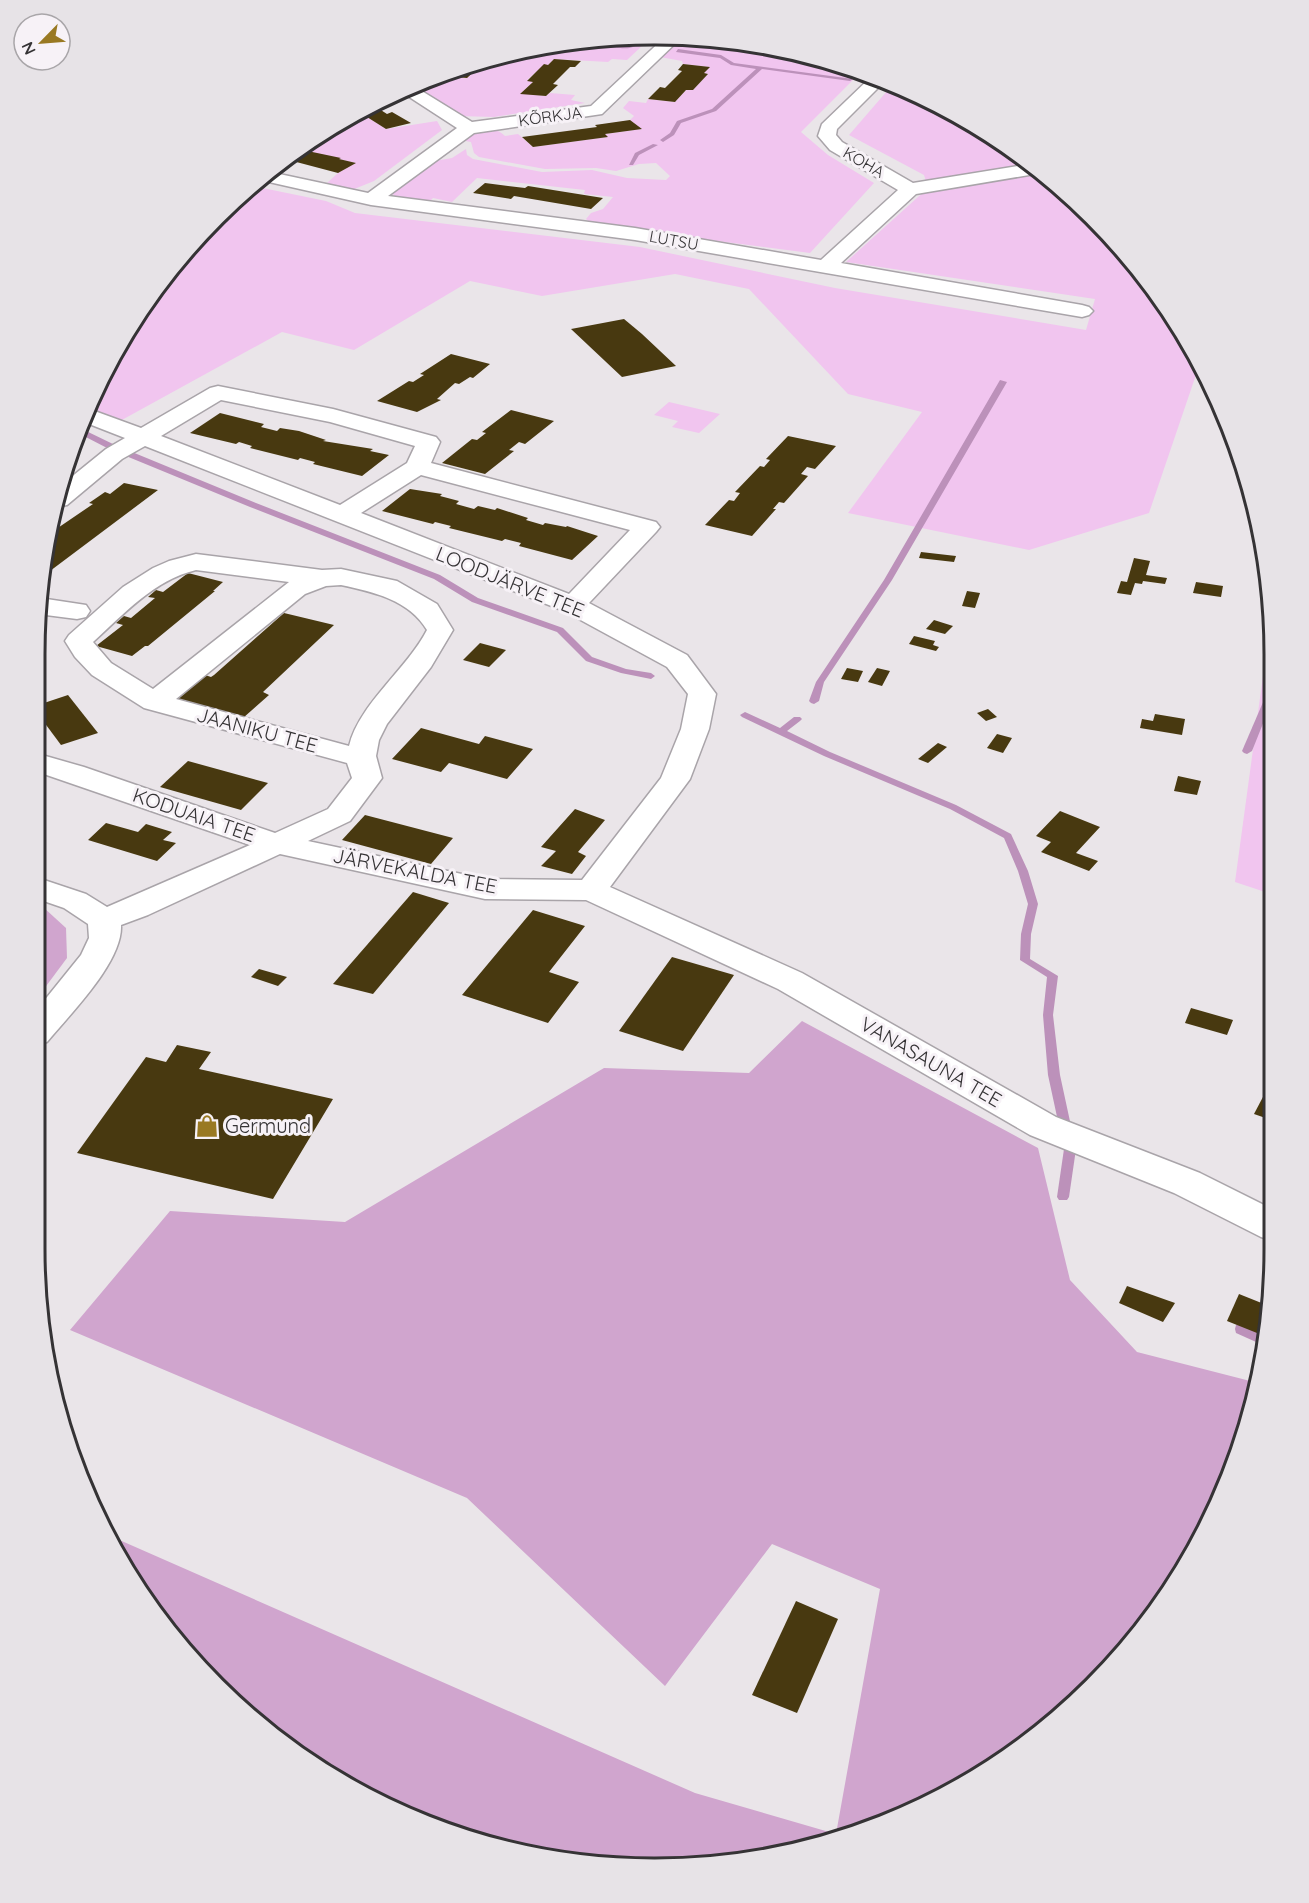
<svg xmlns="http://www.w3.org/2000/svg" width="1309" height="1903" font-family="Quicksand,sans-serif">
<rect width="100%" height="100%" fill="#eae5e9"/>
<g fill="#f1c5ef">
<path d="M617 42 644 44 627 60 612 59 608 62 554 59 548 65H544L527 80 533 82 521 93 546 96 550 93 575 95 571 100 585 103 494 117 458 116 410 86 436 76 467 78 480 66 486 67C518 36 576 48 617 42Z"/>
<path d="M729 42 776 46 861 72 801 132 828 155 874 183 810 253 593 225 586 219 591 213 603 209 613 197 584 194 585 190 477 178 452 202 433 198 428 203 401 199 393 195 394 190 435 161 452 158 466 149 467 155 473 159 542 172 592 170 627 178 666 180 670 176 656 163 639 164 616 171 596 168 545 169 479 157 474 153 471 142 460 140C473 131 491 122 505 136L518 134 533 147 607 137 605 134 641 129 630 120 634 116 623 108 629 101 646 103 648 99 675 102 686 90H693L708 74 704 73 709 67 683 64 682 61 660 57 673 45 700 48Z"/>
<polygon points="894,83 999,139 1093,216 1147,277 1200,363 1149,513 1029,550 848,513 922,412 848,394 749,289 675,274 542,296 470,281 354,350 282,332 120,421 89,407 99,380 162,277 216,216 253,186 326,201 355,213 640,247 835,288 1086,330 1095,299 846,262 928,188 924,175 849,135"/>
<polygon points="355,115 361,119 367,117 386,129 437,121 442,130 374,181 347,192 328,187 327,183 338,173 355,163 298,149 310,139"/>
<polygon points="669,402 720,414 699,433 672,427 678,421 654,415"/>
<polygon points="1271,617 1274,654 1274,895 1235,882"/>
</g>
<g fill="#d0a5ce">
<polygon points="35,904 43,907 66,928 67,958 35,1001"/>
<polygon points="802,1021 1038,1148 1070,1280 1137,1352 1258,1383 1227,1486 1170,1593 1093,1687 999,1764 929,1804 775,1857 695,1867 574,1863 417,1821 344,1785 246,1715 196,1658 108,1535 695,1793 836,1834 880,1589 772,1544 665,1686 467,1498 70,1330 170,1211 345,1222 604,1068 749,1073"/>
</g>
<g fill="none" stroke-linecap="round" stroke-linejoin="round">
<g fill="#bc91ba" fill-rule="evenodd">
<path d="M565 43 596 46 617 44 633 47C628 49 624 48 618 48 597 47 575 51 555 44Z"/>
<polygon points="678,49 721,55 734,63 853,79 850,81 762,69 716,111 681,123 674,135 663,142 660,140 670,133 677,121 712,109 756,69 731,65 720,58 676,52"/>
<polygon points="653,144 658,145 639,155 633,165 629,165 635,153"/>
<polygon points="1000,380 1007,382 892,580 824,682 819,701 814,704 811,703 809,701 816,682 884,580"/>
<polygon points="82,429 115,445 256,503 440,575 478,598 563,628 592,657 626,669 651,673 655,676 651,679 621,673 586,661 557,632 472,602 434,579 250,507 109,449 80,434"/>
<polygon points="1274,683 1274,696 1252,751 1247,754 1244,753 1242,751 1270,686"/>
<polygon points="745,712 780,728 794,717 800,717 802,719 800,721 787,731 830,752 956,805 1011,834 1028,871 1038,904 1031,934 1030,959 1058,976 1053,1015 1060,1075 1071,1126 1069,1129 1061,1129 1059,1126 1048,1075 1043,1015 1047,977 1020,960 1021,934 1028,904 1018,871 1004,838 950,809 824,756 742,717 740,715"/>
<polygon points="1070,1145 1074,1146 1076,1149 1069,1197 1067,1200 1059,1200 1057,1197 1064,1149 1066,1146"/>
<polygon points="1241,1324 1266,1336 1265,1346 1236,1333 1235,1329 1236,1325"/>
</g>
</g>
<g fill="#483910">
<polygon points="495,58 486,67 480,66 467,78 442,76"/>
<polygon points="554,59 581,61 575,67 570,67 553,84 558,85 546,96 520,94 533,82 527,81 544,64 548,65"/>
<polygon points="683,64 710,67 704,73 708,74 693,90 686,90 675,102 648,99 660,87 665,88 682,71 678,70"/>
<polygon points="373,105 387,114 392,112 411,123 386,129 367,117 361,119 355,115"/>
<polygon points="630,120 642,129 605,134 608,137 533,147 522,137 597,127 595,125"/>
<polygon points="298,149 341,158 339,159 356,163 338,173 285,159"/>
<polygon points="485,183 525,188 528,186 603,198 591,209 514,196 511,199 473,193"/>
<polygon points="624,319 642,334 676,366 622,377 571,329"/>
<polygon points="451,354 490,364 473,378 470,377 459,384 455,383 437,399 441,400 417,412 377,401 409,381 413,382 424,375 420,374"/>
<polygon points="511,410 554,421 525,444 519,442 509,450 514,451 485,474 442,463 472,439 477,440 486,433 482,432"/>
<polygon points="220,413 264,424 261,427 277,431 280,428 299,431 326,440 323,441 373,449 370,451 389,455 362,476 313,464 315,462 300,458 298,460 250,448 252,446 239,442 236,444 190,433"/>
<polygon points="788,436 836,446 815,469 807,467 801,474 808,476 784,503 779,502 773,509 776,509 752,536 705,525 729,500 734,501 740,493 735,492 760,466 764,467 770,460 766,459"/>
<polygon points="124,483 158,490 42,577 46,539 48,537 46,536 93,504 89,503 105,492 110,494"/>
<polygon points="410,489 442,494 440,496 459,501 456,504 474,509 478,506 495,510 497,508 528,518 526,520 543,525 545,523 566,527 567,526 598,536 572,560 519,546 521,543 505,539 502,541 449,528 451,526 435,522 433,524 382,511"/>
<polygon points="921,552 956,556 954,562 919,558"/>
<polygon points="1134,558 1150,561 1146,575 1167,578 1165,584 1143,581 1142,584 1135,583 1131,595 1117,593 1121,581 1127,582"/>
<polygon points="188,573 223,582 213,591 215,591 148,646 145,646 132,656 96,646 123,625 116,623 124,616 131,618 155,598 148,597 156,590 163,592"/>
<polygon points="1196,582 1223,586 1221,597 1193,593"/>
<polygon points="967,591 980,593 975,608 962,606"/>
<polygon points="284,613 334,625 263,692 269,695 243,718 177,700 205,675 211,677 214,675"/>
<polygon points="934,620 953,626 945,634 926,629"/>
<polygon points="914,636 935,641 933,645 939,647 936,651 909,644"/>
<polygon points="480,643 506,650 489,667 463,660"/>
<polygon points="847,668 863,671 858,682 841,679"/>
<polygon points="877,668 890,671 882,686 868,682"/>
<polygon points="68,695 98,733 61,745 35,710 35,706"/>
<polygon points="988,709 997,717 986,721 977,713"/>
<polygon points="1155,714 1185,719 1182,735 1140,728 1142,719 1153,721"/>
<polygon points="421,728 479,744 485,736 533,749 507,779 449,763 441,772 392,759"/>
<polygon points="997,734 1012,738 1003,753 987,748"/>
<polygon points="938,743 947,747 928,763 918,759"/>
<polygon points="188,761 268,783 241,810 160,787"/>
<polygon points="1178,776 1201,781 1197,795 1174,791"/>
<polygon points="575,809 605,820 578,852 586,856 572,874 541,866 556,851 541,847"/>
<polygon points="1060,811 1100,827 1076,853 1098,861 1089,871 1041,852 1051,842 1036,836"/>
<polygon points="365,815 453,838 431,864 342,840"/>
<polygon points="106,823 138,832 146,824 172,832 163,840 176,843 157,861 88,840"/>
<polygon points="1269,866 1274,867 1274,886 1266,885"/>
<polygon points="413,892 449,903 373,994 333,984"/>
<polygon points="533,910 585,926 549,972 579,982 548,1023 462,995"/>
<polygon points="672,957 734,975 683,1051 619,1031"/>
<polygon points="259,969 287,977 278,986 251,977"/>
<polygon points="1191,1008 1233,1020 1227,1035 1185,1023"/>
<polygon points="177,1045 211,1052 199,1069 333,1099 273,1199 77,1153 146,1057 166,1062"/>
<polygon points="1274,1076 1274,1121 1254,1114"/>
<polygon points="1274,1249 1272,1275 1263,1271"/>
<polygon points="1127,1286 1175,1303 1163,1322 1119,1303"/>
<polygon points="1239,1294 1269,1306 1267,1326 1262,1335 1227,1321"/>
<polygon points="796,1601 838,1619 797,1713 752,1695"/>
</g>
<g fill="none" stroke-linecap="round" stroke-linejoin="round">
<g stroke="#a9a4a9" stroke-width="3">
<g id="minor">
<polygon points="666,36 682,37 602,114 474,133 388,196 635,228 821,260 898,190 830,150 818,136 822,124 872,76 886,80 837,129 836,135 842,142 913,183 1030,164 1041,173 916,194 841,263 1082,305 1089,307 1093,311 1089,315 1082,317 635,240 371,205 260,180 270,172 368,193 457,128 400,91 412,85 472,122 591,106"/>
<path d="M218 386 333 409 436 437 440 442 431 463 656 522 660 527 656 532 589 603 687 655 716 694 709 729 690 779 610 887 802 973 1056 1117 1200 1173 1274 1210V1241L1261 1237 1174 1193 1030 1135 778 989 586 900 485 899 280 854 148 915 121 925C123 962 70 1014 47 1042L35 1045V1012L81 955 89 938 88 924 64 908 35 898V877L86 894 107 907 250 845 35 771V753L84 767 275 833 328 809 352 778 347 763 144 708 92 675 75 657 65 641 69 635 123 587 153 568 169 561 196 554 322 570 341 569 397 581 437 604 453 630 431 667 387 724 379 740 376 756 382 778 350 821 308 841 485 879 582 880 661 778 681 729 688 694 667 667 564 611 145 446 122 459 67 505 56 507 64 483 106 449 125 438 84 422 89 409 141 428 210 388ZM221 400 330 422 415 446 407 463 340 505 161 436ZM421 475 630 530 569 594 361 513ZM196 570 289 582 153 689 111 663 93 642C124 614 154 580 196 570ZM341 585C374 592 409 600 427 630 407 669 359 704 349 746L176 699 305 594 326 586Z"/>
<polygon points="40,598 86,605 90,611 86,617 77,619 38,614"/>
</g>
</g>
<use href="#minor" fill="#fff" fill-rule="evenodd"/>
</g>
<defs>
<g id="shop-bare" transform="scale(1.8)"><path d="M-5-2.5h2.3a2.7 3.5 0 0 1 5.4 0H5L5.5 6h-11ZM-1.5-2.5h3a1.5 2.3 0 0 0-3 0Z" fill="#997922" stroke="#f7f2f7" stroke-width="2.5" paint-order="stroke"/></g>
</defs>
<g fill-rule="evenodd">
<use href="#shop-bare" x="207" y="1126"/>
</g>
<g text-anchor="middle" stroke-width="6" stroke-linejoin="round" paint-order="stroke">
<g font-size="16" fill="#353335" stroke="#f7f2f7">
<text transform="translate(550 116) rotate(-8)" y="6">KÕRKJA</text>
<text transform="translate(864 162) rotate(30)" y="6">KOHA</text>
<text transform="translate(674 240) rotate(10)" y="6">LUTSU</text>
</g>
<g font-size="20" fill="#353335" stroke="#f7f2f7">
<text transform="translate(510 582) rotate(22)" y="7">LOODJÄRVE TEE</text>
<text transform="translate(257 730) rotate(15)" y="7">JAANIKU TEE</text>
<text transform="translate(194 815) rotate(19)" y="7">KODUAIA TEE</text>
<text transform="translate(415 871) rotate(11)" y="7">JÄRVEKALDA TEE</text>
<text transform="translate(931 1062) rotate(30)" y="7">VANASAUNA TEE</text>
</g>
<g font-size="20" fill="#353335" stroke="#f7f2f7" text-anchor="start">
<text x="225" y="1133">Germund</text>
</g>
</g>
<path d="M0 0H1309V1903H0ZM654 45H655A609 609 0 0 1 1264 654V1249A609 609 0 0 1 655 1858H654A609 609 0 0 1 45 1249V654A609 609 0 0 1 654 45Z" fill="#e7e3e7" fill-rule="evenodd"/>
<path fill="none" stroke="#353335" stroke-width="3" d="M654 45H655A609 609 0 0 1 1264 654V1249A609 609 0 0 1 655 1858H654A609 609 0 0 1 45 1249V654A609 609 0 0 1 654 45Z"/>
<g transform="translate(42 42) rotate(245)"><circle r="28" fill="#f7f2f7" stroke="#a9a6a9" stroke-width="1.5"/>
<path d="M0-4.5L10 22L0 15L-10 22Z" fill="#997922"/>
<text y="-9" font-size="16" font-weight="bold" text-anchor="middle" fill="#353335">N</text>
</g>
</svg>
